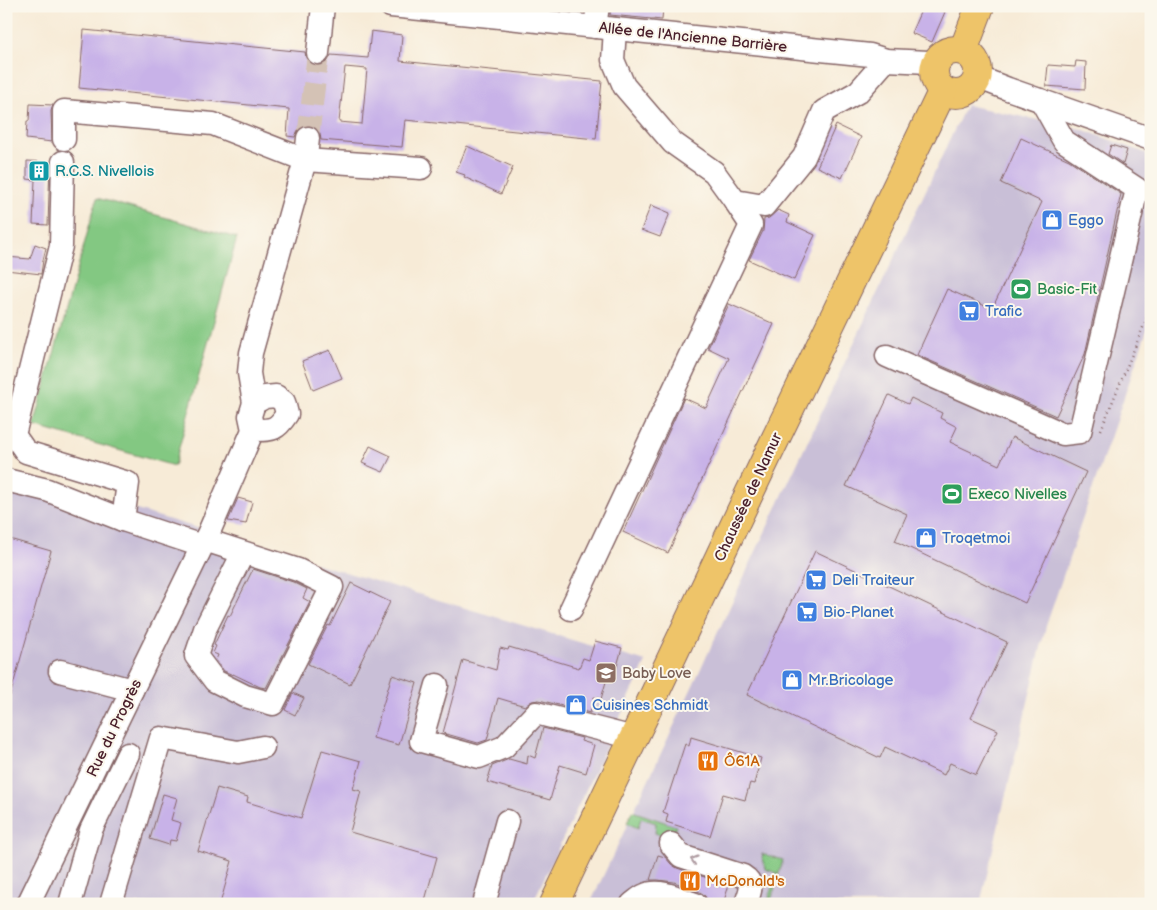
<svg xmlns="http://www.w3.org/2000/svg" width="1157" height="910" font-family="'Balsamiq Sans',sans-serif">
<rect width="100%" height="100%" fill="#fbf7ec"/>
<filter id="ink" filterUnits="userSpaceOnUse"><feTurbulence type="fractalNoise" baseFrequency=".02" numOctaves="2"/><feDisplacementMap in="SourceGraphic" scale="10" xChannelSelector="R" yChannelSelector="G"/><feConvolveMatrix kernelMatrix="1 2 1 2 8 2 1 2 1" color-interpolation-filters="sRGB"/></filter>
<filter id="wash" filterUnits="userSpaceOnUse"><feTurbulence type="fractalNoise" baseFrequency=".0096" numOctaves="4" result="noise"/><feDisplacementMap in="SourceGraphic" scale="20" xChannelSelector="R" yChannelSelector="G"/><feGaussianBlur stdDeviation="1.12" result="paint"/><feColorMatrix in="noise" values="0 0 0 0 0 0 0 0 0 0 0 0 0 0 0 0 0 1.4 0 .05"/><feComposite in="paint" operator="in"/></filter>
<g filter="url(#wash)">
<rect width="100%" height="100%" fill="#f7ebd7"/>
<g fill="#c9bfd7">
<polygon points="966,105 1081,129 1151,155 1151,318 1046,626 980,904 590,904"/>
<polygon points="6,471 646,662 532,904 6,904"/>
</g>
<g fill="#83c882" stroke="#667456">
<polygon points="97,198 237,238 174,466 34,426"/>
<polygon points="632,811 676,826 672,838 655,833 656,823 641,818 638,828 627,823"/>
<polygon points="762,854 783,860 770,904 767,904 777,873 765,869"/>
</g>
<g id="blocks">
<g fill="#c8b2e8" fill-rule="evenodd">
<polygon points="611,6 663,6 662,20 610,15"/>
<polygon points="923,6 933,6 945,12 932,42 911,33"/>
<path d="M84 30 305 52 306 58 310 63 317 66 323 65 328 61 331 55 368 58 371 31 402 35 400 61 602 81 596 139 405 120 402 147 321 140 320 133 316 128 309 125 302 126 298 130 295 137 287 136 289 109 79 88ZM345 67 367 69 362 124 339 122Z"/>
<polygon points="1076,61 1086,62 1085,89 1046,86 1048,65 1075,67"/>
<polygon points="30,104 53,105 51,111 52,142 26,139 27,121 29,121"/>
<polygon points="836,125 861,137 842,178 817,167"/>
<polygon points="1021,138 1069,160 1121,194 1085,354 1056,416 917,355 947,289 992,309 1042,202 1001,183"/>
<polygon points="1111,145 1127,150 1123,164 1108,154"/>
<polygon points="467,146 513,167 501,194 464,177 465,175 456,172"/>
<polygon points="27,161 50,162 48,225 33,224 35,180 27,179"/>
<polygon points="651,205 670,213 660,237 641,230"/>
<polygon points="778,210 789,215 787,222 815,235 794,280 749,260 763,231 764,219 769,218"/>
<polygon points="35,244 46,248 43,260 41,274 6,270 6,257 30,259"/>
<polygon points="729,304 774,324 668,553 623,532 684,398 706,408 729,358 708,348"/>
<polygon points="330,350 342,378 313,390 302,361"/>
<polygon points="889,395 908,404 911,398 942,413 940,418 957,427 950,442 999,465 1012,437 1086,472 1025,603 895,541 907,514 846,486"/>
<polygon points="370,446 391,456 383,472 362,463"/>
<polygon points="238,498 252,502 246,524 228,521"/>
<polygon points="6,538 51,551 10,696 6,695"/>
<polygon points="815,551 1007,642 971,718 998,730 976,775 950,763 944,775 885,747 880,758 747,695"/>
<polygon points="253,569 293,582 307,589 303,598 310,602 266,688 260,687 233,674 233,675 224,671 216,660 218,655 213,653 216,646 214,645 228,615 230,616"/>
<polygon points="351,583 390,602 350,684 308,664 328,625 330,626"/>
<polygon points="595,641 622,648 616,670 610,668 601,699 594,697 590,713 539,700 532,701 525,706 498,698 487,740 478,743 443,733 463,660 496,670 500,648 508,650 509,647 579,668 583,658 589,660"/>
<polygon points="392,675 417,683 399,745 373,738"/>
<polygon points="293,693 304,698 295,715 285,710"/>
<polygon points="543,728 582,738 581,741 594,745 586,773 560,765 550,800 487,782 492,766 509,759 527,764 528,755 535,758"/>
<polygon points="691,737 761,758 754,784 750,783 745,800 723,794 710,836 666,822 668,814 663,812 685,744 689,746"/>
<polygon points="322,750 361,761 353,789 361,791 350,832 437,857 424,904 220,904 232,861 198,851 217,788 248,797 247,802 301,818"/>
<polygon points="163,794 177,798 171,820 181,823 176,841 170,840 169,845 150,839"/>
<polygon points="658,855 665,857 671,864 677,868 729,885 723,904 715,904 708,902 705,896 700,892 674,882 658,880 650,880"/>
</g>
</g>
</g>
<g filter="url(#ink)">
<use href="#blocks" fill-opacity="0" stroke="#876667" stroke-width="1"/>
<g fill="none" stroke-linecap="round" stroke-linejoin="round">
<polyline stroke="#d4c2b5" stroke-width="22" stroke-dasharray="22 11" stroke-linecap="butt" points="308,138 318,53"/>
<g stroke="#876667" stroke-width="25">
<g id="minor">
<polyline points="391,6 870,55 886,60 929,62 935,64"/>
<polyline points="595,27 598,6"/>
<polyline points="615,29 613,60 624,86 673,143 714,172 735,201 764,206 804,157 824,111 858,92 886,60"/>
<polyline points="318,53 323,6"/>
<polyline points="977,77 1008,89 1151,139"/>
<polyline points="64,139 64,111 213,124 305,160 421,168"/>
<polyline points="63,162 61,246 14,435 26,452 128,483 123,520 202,546"/>
<polyline points="887,356 1063,434 1080,432 1137,189 1064,141 1041,100"/>
<polyline points="254,403 249,373 251,353 306,157 308,138"/>
<polyline points="6,480 47,490 123,520"/>
<polyline points="205,540 298,570 332,587 273,704 245,696 215,681 196,656 205,629 243,553"/>
<polyline points="571,609 751,225 735,201"/>
<polyline points="60,671 132,690"/>
<polyline points="437,685 421,741 479,757 504,747 536,713 634,738"/>
<path d="M671 844 681 856 743 876C756 884 749 892 746 904"/>
<path d="M28 904 209 532 253 430 250 416 254 403 265 397 276 396 284 402 287 414C276 431 272 430 253 430"/>
<polyline points="70,904 91,830 128,754"/>
<polyline points="111,904 161,738 238,752 263,747"/>
<polyline points="484,904 507,821"/>
<path d="M632 904C636 901 640 897 645 895 660 888 680 899 695 904"/>
</g>
</g>
<g stroke="#876667" stroke-width="30">
<g id="major">
<circle cx="956" cy="72" r="22"/>
<polyline points="963,51 980,6"/>
<polyline points="554,904 646,712 749,494 943,90"/>
</g>
</g>
<polyline stroke="#876667" stroke-width="2.5" stroke-dasharray="1 4" stroke-linecap="butt" points="1101,430 1151,308"/>
<use href="#minor" stroke="#fff" stroke-width="22"/>
<use href="#major" stroke="#eec469" stroke-width="28"/>
</g>
<defs><path id="oneway-chevron" d="M-2-3.5L2.5 0L-2 3.5" fill="none" stroke-width="1.6" stroke-linecap="round" stroke-linejoin="round" transform="scale(1.25)"/></defs>
<use stroke="#ae9aa0" href="#oneway-chevron" transform="translate(694 860) rotate(-163)"/>
</g>
<defs>
<g id="building-square" transform="scale(1.125)"><rect x="-9" y="-9" width="18" height="18" rx="4" fill="#0f9aa8" stroke="#fbf7ec"/><path d="M-4-6H4V6H1V3H-1V6H-4ZM-2.5-4.3h1.7v1.8h-1.7ZM.8-4.3h1.7v1.8H.8ZM-2.5-1h1.7V.8h-1.7ZM.8-1h1.7V.8H.8Z" fill="#fff"/></g>
<g id="shop-square" transform="scale(1.125)"><rect x="-9" y="-9" width="18" height="18" rx="4" fill="#3f7fe0" stroke="#fbf7ec"/><path d="M-5-2.5h2.3a2.7 3.5 0 0 1 5.4 0H5L5.5 6h-11ZM-1.5-2.5h3a1.5 2.3 0 0 0-3 0Z" fill="#fff"/></g>
<g id="stadium-square" transform="scale(1.125)"><rect x="-9" y="-9" width="18" height="18" rx="4" fill="#2e9e5b" stroke="#fbf7ec"/><path d="M0-5a6.5 5 0 1 0 0 10a6.5 5 0 1 0 0-10ZM-3.5-1.8h7v3.6h-7Z" fill="#fff"/></g>
<g id="supermarket-square" transform="scale(1.125)"><rect x="-9" y="-9" width="18" height="18" rx="4" fill="#3f7fe0" stroke="#fbf7ec"/><path d="M-6-5.5h2.5l.6 2H6L4.5 2H-2.5L-4.4-4H-6ZM-1.5 3.2a1.3 1.3 0 1 0 .1 0ZM3 3.2a1.3 1.3 0 1 0 .1 0Z" fill="#fff"/></g>
<g id="school-square" transform="scale(1.125)"><rect x="-9" y="-9" width="18" height="18" rx="4" fill="#8d6e63" stroke="#fbf7ec"/><path d="M0-5L7-2L0 1L-7-2ZM-4 1L0 2.5L4 1V4Q0 6-4 4Z" fill="#fff"/></g>
<g id="restaurant-square" transform="scale(1.125)"><rect x="-9" y="-9" width="18" height="18" rx="4" fill="#e8710a" stroke="#fbf7ec"/><path d="M-5-6h1v4h1v-4h1v4h1v-4h1v5L-1.5 .5V6h-2V.5L-5-1ZM5-6V6H3V1.5H1.5Q1.5-4 5-6Z" fill="#fff"/></g>
</defs>
<g fill-rule="evenodd">
<use href="#building-square" x="39" y="171"/>
<use href="#shop-square" x="1052" y="220"/>
<use href="#stadium-square" x="1021" y="289"/>
<use href="#supermarket-square" x="969" y="311"/>
<use href="#stadium-square" x="952" y="494"/>
<use href="#shop-square" x="926" y="538"/>
<use href="#supermarket-square" x="816" y="580"/>
<use href="#supermarket-square" x="807" y="612"/>
<use href="#school-square" x="606" y="673"/>
<use href="#shop-square" x="792" y="680"/>
<use href="#shop-square" x="576" y="705"/>
<use href="#restaurant-square" x="708" y="761"/>
<use href="#restaurant-square" x="690" y="881"/>
</g>
<g text-anchor="middle" stroke-width="4" stroke-linejoin="round" paint-order="stroke">
<g font-size="15" fill="#4a1f2b" stroke="#fbf7ec">
<text transform="translate(693 37) rotate(6)" y="5">Allée de l'Ancienne Barrière</text>
<text transform="translate(748 497) rotate(-65)" y="5">Chaussée de Namur</text>
<text transform="translate(114 728) rotate(-64)" y="5">Rue du Progrès</text>
</g>
<g font-size="15" fill="#0d838f" stroke="#fbf7ec" text-anchor="start">
<text x="55" y="176">R.C.S. Nivellois</text>
</g>
<g font-size="15" fill="#366cbe" stroke="#fbf7ec" text-anchor="start">
<text x="1068" y="225">Eggo</text>
<text x="985" y="316">Trafic</text>
<text x="942" y="543">Troqetmoi</text>
<text x="832" y="585">Deli Traiteur</text>
<text x="823" y="617">Bio-Planet</text>
<text x="808" y="685">Mr.Bricolage</text>
<text x="592" y="710">Cuisines Schmidt</text>
</g>
<g font-size="15" fill="#27864d" stroke="#fbf7ec" text-anchor="start">
<text x="1037" y="294">Basic-Fit</text>
<text x="968" y="499">Execo Nivelles</text>
</g>
<g font-size="15" fill="#785e54" stroke="#fbf7ec" text-anchor="start">
<text x="622" y="678">Baby Love</text>
</g>
<g font-size="15" fill="#c56008" stroke="#fbf7ec" text-anchor="start">
<text x="724" y="766">Ô61A</text>
<text x="706" y="886">McDonald's</text>
</g>
</g>
<rect width="1157" height="910" fill="none" stroke="#fbf7ec" stroke-width="25"/>
</svg>
